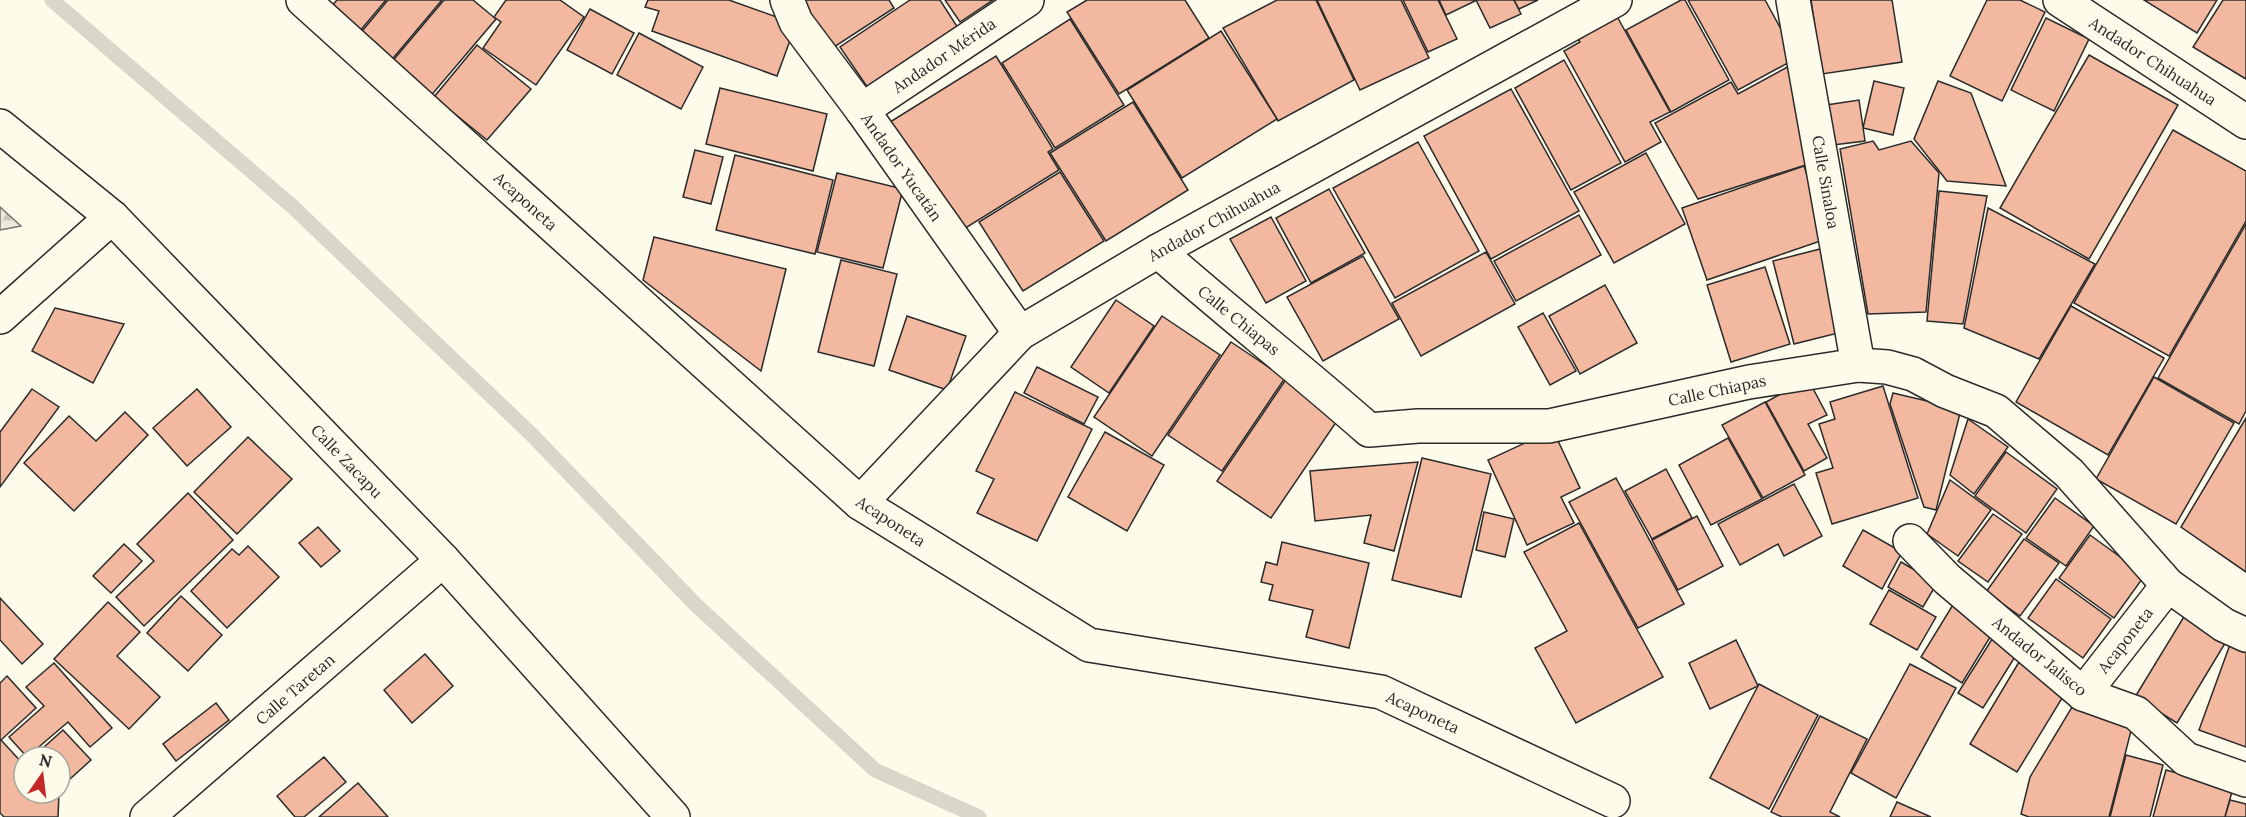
<svg xmlns="http://www.w3.org/2000/svg" width="2246" height="817" font-family="Lora,serif">
<defs>
<pattern id="forest-firs" width="22" height="20" patternUnits="userSpaceOnUse" patternTransform="scale(1.5)"><rect width="22" height="20" fill="#ecebdb"/><path d="M5 1l3.5 6h-7zM16 11l3.5 6h-7z" fill="#cbcabc"/></pattern>
</defs>
<rect width="100%" height="100%" fill="#fdfbea"/>
<polygon fill="url(#forest-firs)" stroke="#74746e" stroke-width="1.5" points="0,207 21,226 0,230"/>
<g fill="none" stroke-linecap="round" stroke-linejoin="round">
<polyline stroke="#d8d7c9" stroke-width="15" points="52,0 293,207 531,434 696,605 875,770 979,817"/>
</g>
<g fill="#f2b8a0" stroke="#2b2b2b" stroke-width="1.5">
<polygon points="337,0 386,0 359,32 330,8"/>
<polygon points="388,0 442,0 389,63 358,36"/>
<polygon points="444,0 473,0 496,19 429,98 390,64"/>
<polygon points="506,0 560,0 584,17 536,85 483,48 501,22 494,17"/>
<polygon points="648,0 729,0 796,24 777,76 652,31 659,11 645,7"/>
<polygon points="805,0 889,0 894,8 831,49 800,3"/>
<polygon points="910,0 940,0 960,31 870,91 840,47"/>
<polygon points="945,0 993,0 960,22"/>
<polygon points="1087,0 1185,0 1209,38 1119,94 1067,12"/>
<polygon points="1277,0 1316,0 1354,80 1278,121 1223,28"/>
<polygon points="1317,0 1401,0 1429,58 1360,90"/>
<polygon points="1403,0 1438,0 1457,39 1428,52"/>
<polygon points="1439,0 1475,0 1475,1 1446,15"/>
<polygon points="1476,0 1514,0 1521,14 1490,28"/>
<polygon points="1514,0 1538,0 1519,9"/>
<polygon points="1681,0 1685,0 1729,80 1671,112 1626,30"/>
<polygon points="1688,0 1765,0 1797,58 1738,90"/>
<polygon points="1811,0 1892,0 1902,62 1822,74"/>
<polygon points="1987,0 2020,0 2045,12 2002,101 1950,76"/>
<polygon points="2144,0 2217,0 2197,33"/>
<polygon points="2223,0 2246,0 2246,79 2193,47"/>
<polygon points="590,9 634,33 612,74 567,50"/>
<polygon points="1614,11 1670,112 1650,122 1661,142 1625,162 1564,51 1580,42 1574,33"/>
<polygon points="2046,18 2089,39 2054,111 2011,90"/>
<polygon points="1070,19 1124,105 1055,148 1002,63"/>
<polygon points="1221,31 1277,119 1182,178 1127,90"/>
<polygon points="639,33 703,67 681,109 617,75"/>
<polygon points="477,45 531,89 487,140 434,97"/>
<polygon points="2089,55 2178,105 2089,259 2000,208"/>
<polygon points="996,56 1053,149 1048,152 1059,170 959,232 890,122"/>
<polygon points="1564,60 1621,163 1571,190 1515,88"/>
<polygon points="1793,64 1809,164 1698,199 1655,123 1731,82 1738,94"/>
<polygon points="1874,81 1904,88 1893,135 1863,128"/>
<polygon points="1938,81 1971,93 2006,186 1947,181 1914,139"/>
<polygon points="720,88 827,114 813,171 706,144"/>
<polygon points="1511,89 1579,211 1491,259 1424,136"/>
<polygon points="1859,100 1865,141 1825,146 1820,106"/>
<polygon points="1133,102 1188,190 1106,241 1050,153"/>
<polygon points="2173,130 2246,171 2246,221 2169,356 2074,303"/>
<polygon points="1873,141 1879,150 1911,141 1939,173 1926,312 1868,314 1840,149"/>
<polygon points="1418,142 1479,251 1395,298 1333,188"/>
<polygon points="695,150 723,157 711,204 683,197"/>
<polygon points="1646,153 1685,224 1614,263 1574,192"/>
<polygon points="735,155 833,180 815,254 716,230"/>
<polygon points="1804,166 1829,238 1707,280 1682,208"/>
<polygon points="1060,172 1104,241 1023,291 979,222"/>
<polygon points="837,173 903,189 883,268 817,252"/>
<polygon points="1329,189 1365,253 1311,283 1276,218"/>
<polygon points="1939,191 1987,196 1963,324 1927,321"/>
<polygon points="1988,208 2095,264 2039,359 1964,328"/>
<polygon points="1579,215 1601,255 1516,301 1494,261"/>
<polygon points="1271,217 1306,281 1266,303 1230,239"/>
<polygon points="2246,224 2246,411 2239,424 2158,378"/>
<polygon points="654,237 786,269 761,371 643,280"/>
<polygon points="1824,248 1846,331 1794,344 1773,261"/>
<polygon points="1486,252 1515,304 1421,356 1392,303"/>
<polygon points="1363,256 1399,319 1323,361 1287,297"/>
<polygon points="841,260 897,274 874,366 818,352"/>
<polygon points="1765,267 1790,344 1731,362 1707,285"/>
<polygon points="1605,285 1637,343 1580,374 1549,316"/>
<polygon points="1116,300 1154,326 1109,393 1071,367"/>
<polygon points="2071,306 2164,358 2108,455 2016,402"/>
<polygon points="55,308 124,324 93,383 32,351"/>
<polygon points="1543,313 1576,371 1550,385 1518,327"/>
<polygon points="907,316 966,336 947,390 889,370"/>
<polygon points="1162,316 1220,355 1152,456 1094,417"/>
<polygon points="1231,342 1285,378 1222,471 1168,435"/>
<polygon points="1037,367 1098,397 1084,424 1024,393"/>
<polygon points="2154,377 2234,423 2176,524 2096,479"/>
<polygon points="1287,378 1341,415 1271,518 1217,481"/>
<polygon points="1808,379 1827,415 1808,424 1827,458 1804,471 1766,402"/>
<polygon points="1883,386 1918,498 1832,524 1816,473 1833,468 1819,424 1835,419 1830,402"/>
<polygon points="32,389 59,407 0,487 0,432"/>
<polygon points="197,389 231,427 187,466 153,428"/>
<polygon points="1015,392 1092,429 1037,541 977,513 994,479 976,471"/>
<polygon points="1893,393 1961,409 1936,510 1924,507 1890,404"/>
<polygon points="1765,402 1805,475 1763,498 1722,425"/>
<polygon points="125,412 148,435 74,511 24,463 69,416 96,441"/>
<polygon points="2246,418 2246,572 2181,527"/>
<polygon points="1968,419 2008,447 1974,494 1950,475"/>
<polygon points="1553,430 1580,488 1561,497 1574,523 1527,545 1488,460"/>
<polygon points="1105,432 1164,465 1127,531 1068,497"/>
<polygon points="248,437 292,479 237,534 194,492"/>
<polygon points="1728,438 1762,499 1711,525 1679,465"/>
<polygon points="2006,452 2057,489 2026,533 1975,496"/>
<polygon points="1422,458 1491,474 1461,597 1392,580"/>
<polygon points="1418,462 1394,551 1364,543 1371,515 1315,521 1310,471"/>
<polygon points="1666,469 1692,518 1652,539 1625,491"/>
<polygon points="1616,478 1684,604 1638,628 1569,502"/>
<polygon points="1950,480 1991,510 1958,556 1927,534"/>
<polygon points="1794,484 1822,536 1784,556 1778,544 1740,565 1718,524"/>
<polygon points="188,493 233,540 144,626 116,597 154,561 137,544"/>
<polygon points="2055,498 2094,526 2066,566 2026,538"/>
<polygon points="1484,512 1514,519 1505,557 1476,550"/>
<polygon points="1993,514 2022,534 1988,582 1958,561"/>
<polygon points="1697,516 1723,566 1678,590 1652,540"/>
<polygon points="1579,523 1663,677 1576,723 1535,648 1567,631 1524,552"/>
<polygon points="318,527 340,551 321,567 299,543"/>
<polygon points="1863,530 1902,552 1882,589 1843,566"/>
<polygon points="2090,535 2145,575 2114,618 2059,578"/>
<polygon points="2024,539 2059,563 2020,616 1986,592"/>
<polygon points="1282,542 1369,563 1349,648 1306,637 1313,610 1269,600 1273,585 1261,582 1266,562 1277,565"/>
<polygon points="124,544 142,561 111,593 93,576"/>
<polygon points="248,546 279,577 227,628 191,591 232,549 239,555"/>
<polygon points="1901,562 1937,583 1923,607 1888,587"/>
<polygon points="2056,579 2111,619 2083,658 2028,618"/>
<polygon points="1889,590 1936,617 1917,650 1870,624"/>
<polygon points="181,596 222,635 188,671 147,633"/>
<polygon points="0,598 43,644 22,664 0,640"/>
<polygon points="108,602 140,632 117,656 160,697 129,729 54,659"/>
<polygon points="1954,603 1995,629 1962,683 1921,657"/>
<polygon points="2185,615 2227,640 2177,723 2135,697"/>
<polygon points="1994,636 2018,652 1983,708 1958,693"/>
<polygon points="2232,639 2246,644 2246,747 2199,730"/>
<polygon points="1736,640 1758,686 1710,709 1689,663"/>
<polygon points="425,654 453,686 412,723 384,690"/>
<polygon points="2019,662 2067,690 2017,772 1970,744"/>
<polygon points="54,663 112,728 90,747 68,722 27,757 9,737 44,706 26,687"/>
<polygon points="1910,664 1956,688 1896,798 1851,773"/>
<polygon points="7,676 36,708 1,740 24,765 24,793 59,793 58,817 4,817 0,813 0,683"/>
<polygon points="1759,684 1818,715 1769,809 1710,778"/>
<polygon points="216,703 229,720 176,761 163,744"/>
<polygon points="2072,707 2133,723 2109,817 2029,817 2021,814 2030,777"/>
<polygon points="1820,716 1867,739 1830,812 1840,817 1782,817 1771,812"/>
<polygon points="63,730 91,760 60,788 60,757 33,757"/>
<polygon points="2126,755 2163,765 2150,817 2110,817"/>
<polygon points="324,757 346,782 304,817 295,817 277,796"/>
<polygon points="2166,770 2233,788 2225,817 2153,817"/>
<polygon points="358,783 388,817 319,817"/>
<polygon points="2230,800 2246,804 2246,817 2225,817"/>
<polygon points="1897,802 1931,817 1890,817"/>
</g>
<g fill="none" stroke-linecap="round" stroke-linejoin="round">
<g stroke="#2b2b2b" stroke-width="36">
<g id="street">
<polyline points="303,0 860,503 1089,645 1381,692 1613,801"/>
<polyline points="787,0 796,22 862,110 1020,333"/>
<polyline points="1793,0 1858,365"/>
<polyline points="2060,0 2246,122"/>
<polyline points="862,110 1027,0"/>
<polyline points="0,126 112,217 443,560 673,817"/>
<path d="M1158 251C1227 312 1300 369 1369 430L1418 426H1549L1749 382 1858 365 1887 367 1913 374 1945 391 1996 411 2069 473 2168 585 2224 625 2246 635"/>
<polyline points="0,317 112,217"/>
<polyline points="860,503 1020,333 1158,251 1615,0"/>
<polyline points="1910,541 1947,579 2083,694 2136,713 2186,759 2246,780"/>
<polyline points="2083,694 2168,585"/>
<polyline points="147,817 443,560"/>
</g>
</g>
<use href="#street" stroke="#fdfbea" stroke-width="33"/>
</g>
<g text-anchor="middle" stroke-width="4.5" stroke-linejoin="round" paint-order="stroke">
<g font-size="16" fill="#2b2b2b" stroke="#fdfbea">
<text transform="translate(944 55) rotate(-34)" y="6">Andador Mérida</text>
<text transform="translate(2153 61) rotate(33)" y="6">Andador Chihuahua</text>
<text transform="translate(902 167) rotate(55)" y="6">Andador Yucatán</text>
<text transform="translate(1826 182) rotate(80)" y="6">Calle Sinaloa</text>
<text transform="translate(526 201) rotate(42)" y="6">Acaponeta</text>
<text transform="translate(1214 221) rotate(-29)" y="6">Andador Chihuahua</text>
<text transform="translate(1239 320) rotate(39)" y="6">Calle Chiapas</text>
<text transform="translate(1717 390) rotate(-12)" y="6">Calle Chiapas</text>
<text transform="translate(347 461) rotate(46)" y="6">Calle Zacapu</text>
<text transform="translate(891 521) rotate(33)" y="6">Acaponeta</text>
<text transform="translate(2125 640) rotate(-52)" y="6">Acaponeta</text>
<text transform="translate(2040 656) rotate(39)" y="6">Andador Jalisco</text>
<text transform="translate(295 689) rotate(-41)" y="6">Calle Taretan</text>
<text transform="translate(1423 712) rotate(25)" y="6">Acaponeta</text>
</g>
</g>
<g transform="translate(42 775) rotate(14)"><circle r="28" fill="#fdfbea" stroke="#a9a89e" stroke-width="1.5"/>
<path d="M0-4.5L10 22L0 15L-10 22Z" fill="#c62828"/>
<text y="-9" font-size="16" font-weight="bold" text-anchor="middle" fill="#2b2b2b">N</text>
</g>
</svg>
